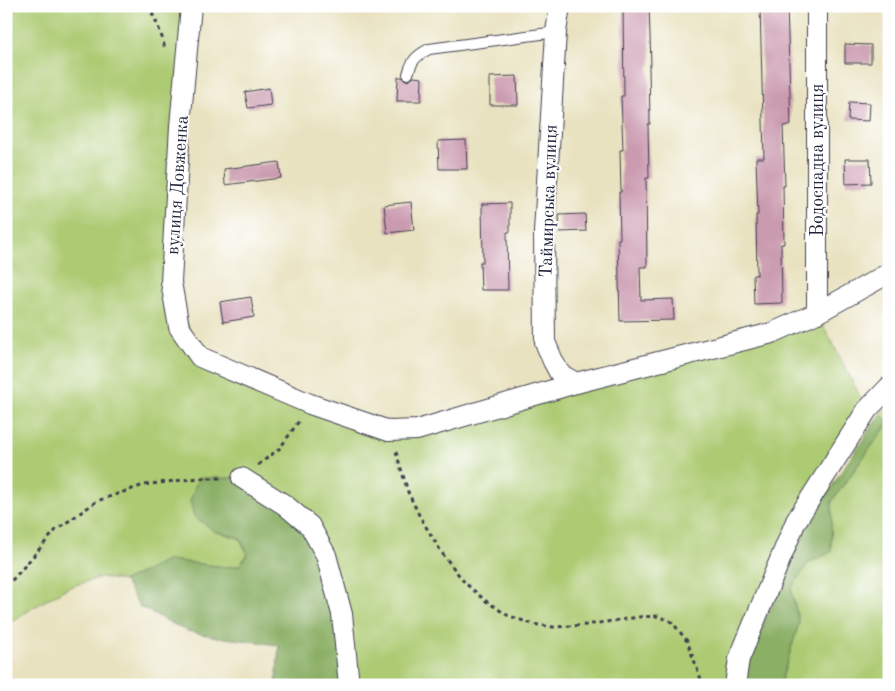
<svg xmlns="http://www.w3.org/2000/svg" width="895" height="691" font-family="'Old Standard TT',serif">
<rect width="100%" height="100%" fill="#fff"/>
<filter id="ink" filterUnits="userSpaceOnUse"><feTurbulence type="fractalNoise" baseFrequency=".02" numOctaves="2"/><feDisplacementMap in="SourceGraphic" scale="10" xChannelSelector="R" yChannelSelector="G"/><feConvolveMatrix kernelMatrix="1 2 1 2 8 2 1 2 1" color-interpolation-filters="sRGB"/></filter>
<filter id="wash" filterUnits="userSpaceOnUse"><feTurbulence type="fractalNoise" baseFrequency=".0096" numOctaves="4" result="noise"/><feDisplacementMap in="SourceGraphic" scale="20" xChannelSelector="R" yChannelSelector="G"/><feGaussianBlur stdDeviation="1.12" result="paint"/><feColorMatrix in="noise" values="0 0 0 0 0 0 0 0 0 0 0 0 0 0 0 0 0 1.4 0 .05"/><feComposite in="paint" operator="in"/></filter>
<g filter="url(#wash)">
<rect width="100%" height="100%" fill="#e9e2c0"/>
<g fill="#adcb73" stroke="#687657">
<polygon points="6,6 191,6 171,282 200,357 389,431 817,313 867,410 796,521 735,685 349,685 326,555 213,531 239,538 248,554 239,566 225,567 169,560 124,581 101,577 67,588 41,603 6,625"/>
<polygon points="889,403 889,685 780,685 799,623 791,589 808,563 831,552 832,501 889,422 880,414"/>
</g>
<g fill="#8aaf65" stroke="#566850">
<polygon points="880,414 889,422 832,501 831,552 808,563 791,589 799,623 780,685 744,685 747,662 806,525"/>
<polygon points="198,478 242,478 310,526 349,685 276,685 279,645 217,637 187,631 140,607 124,581 169,560 225,567 239,566 248,554 240,538 214,531 194,516 190,501"/>
</g>
<g id="blocks">
<g fill="#ca9aaf">
<polygon points="623,6 649,6 651,65 649,65 650,124 648,124 649,178 646,178 647,267 640,267 641,300 673,299 674,320 620,321 618,239 620,239 619,192 621,192 620,150 623,150 621,96 624,96"/>
<polygon points="760,6 787,6 791,125 783,126 785,186 783,186 784,244 781,244 782,303 754,304 753,275 757,275 756,215 758,215 756,158 764,158"/>
<polygon points="845,44 871,45 871,63 845,63"/>
<polygon points="517,76 518,105 490,105 490,77"/>
<polygon points="398,77 402,77 405,80 409,81 414,77 422,78 421,101 397,101"/>
<polygon points="269,88 271,105 248,108 245,92"/>
<polygon points="849,102 870,103 869,121 848,120"/>
<polygon points="466,140 467,169 439,169 438,141"/>
<polygon points="845,159 870,159 871,183 846,184"/>
<polygon points="279,162 281,178 225,185 224,169"/>
<polygon points="411,202 414,230 387,233 384,205"/>
<polygon points="510,203 510,232 507,232 508,290 481,290 480,262 483,262 482,204"/>
<polygon points="585,214 586,231 560,232 559,215"/>
<polygon points="251,297 254,317 223,322 220,302"/>
</g>
</g>
</g>
<g filter="url(#ink)">
<use href="#blocks" fill-opacity="0" stroke="#403f4f" stroke-width="1"/>
<g fill="none" stroke-linecap="round" stroke-linejoin="round">
<g stroke="#403f4f" stroke-width="12">
<path id="service" d="M408 74C412 60 416 56 429 49L556 32"/>
</g>
<g stroke="#403f4f" stroke-width="22">
<g id="minor">
<polyline points="191,6 180,126 171,282 179,327 200,357 310,404 389,431 417,430 576,383 772,333 817,313 889,273"/>
<polyline points="560,6 556,32 544,232 545,342 553,361 560,374 576,383"/>
<polyline points="817,6 817,313"/>
<polyline points="242,478 285,505 310,526 326,555 342,614 349,685"/>
<polyline points="735,685 739,659 796,521 867,410 889,387"/>
</g>
</g>
<g stroke="#403f4f" stroke-width="3" stroke-dasharray="4 4" stroke-linecap="butt">
<path d="M148 6C156 20 162 34 165 50"/>
<polyline points="396,452 408,492 420,517 442,553 465,583 486,601 507,615 532,624 553,627 586,625 639,617 658,616 672,622 687,641 703,685"/>
<polyline points="258,465 280,448 299,421"/>
<polyline points="6,586 14,578 56,530 97,501 144,485 198,478 223,478"/>
</g>
<use href="#service" stroke="#fff" stroke-width="10"/>
<use href="#minor" stroke="#fff" stroke-width="20"/>
</g>
</g>
<g text-anchor="middle" stroke-width="4" stroke-linejoin="round" paint-order="stroke">
<g font-size="18" fill="#22223b" stroke="#fff">
<text transform="translate(817 160) rotate(-90)" y="6">Водоспадна вулиця</text>
<text transform="translate(177 185) rotate(-86)" y="6">вулиця Довженка</text>
<text transform="translate(548 201) rotate(-88)" y="6">Таймирська вулиця</text>
</g>
</g>
<rect width="895" height="691" fill="none" stroke="#fff" stroke-width="25"/>
</svg>
